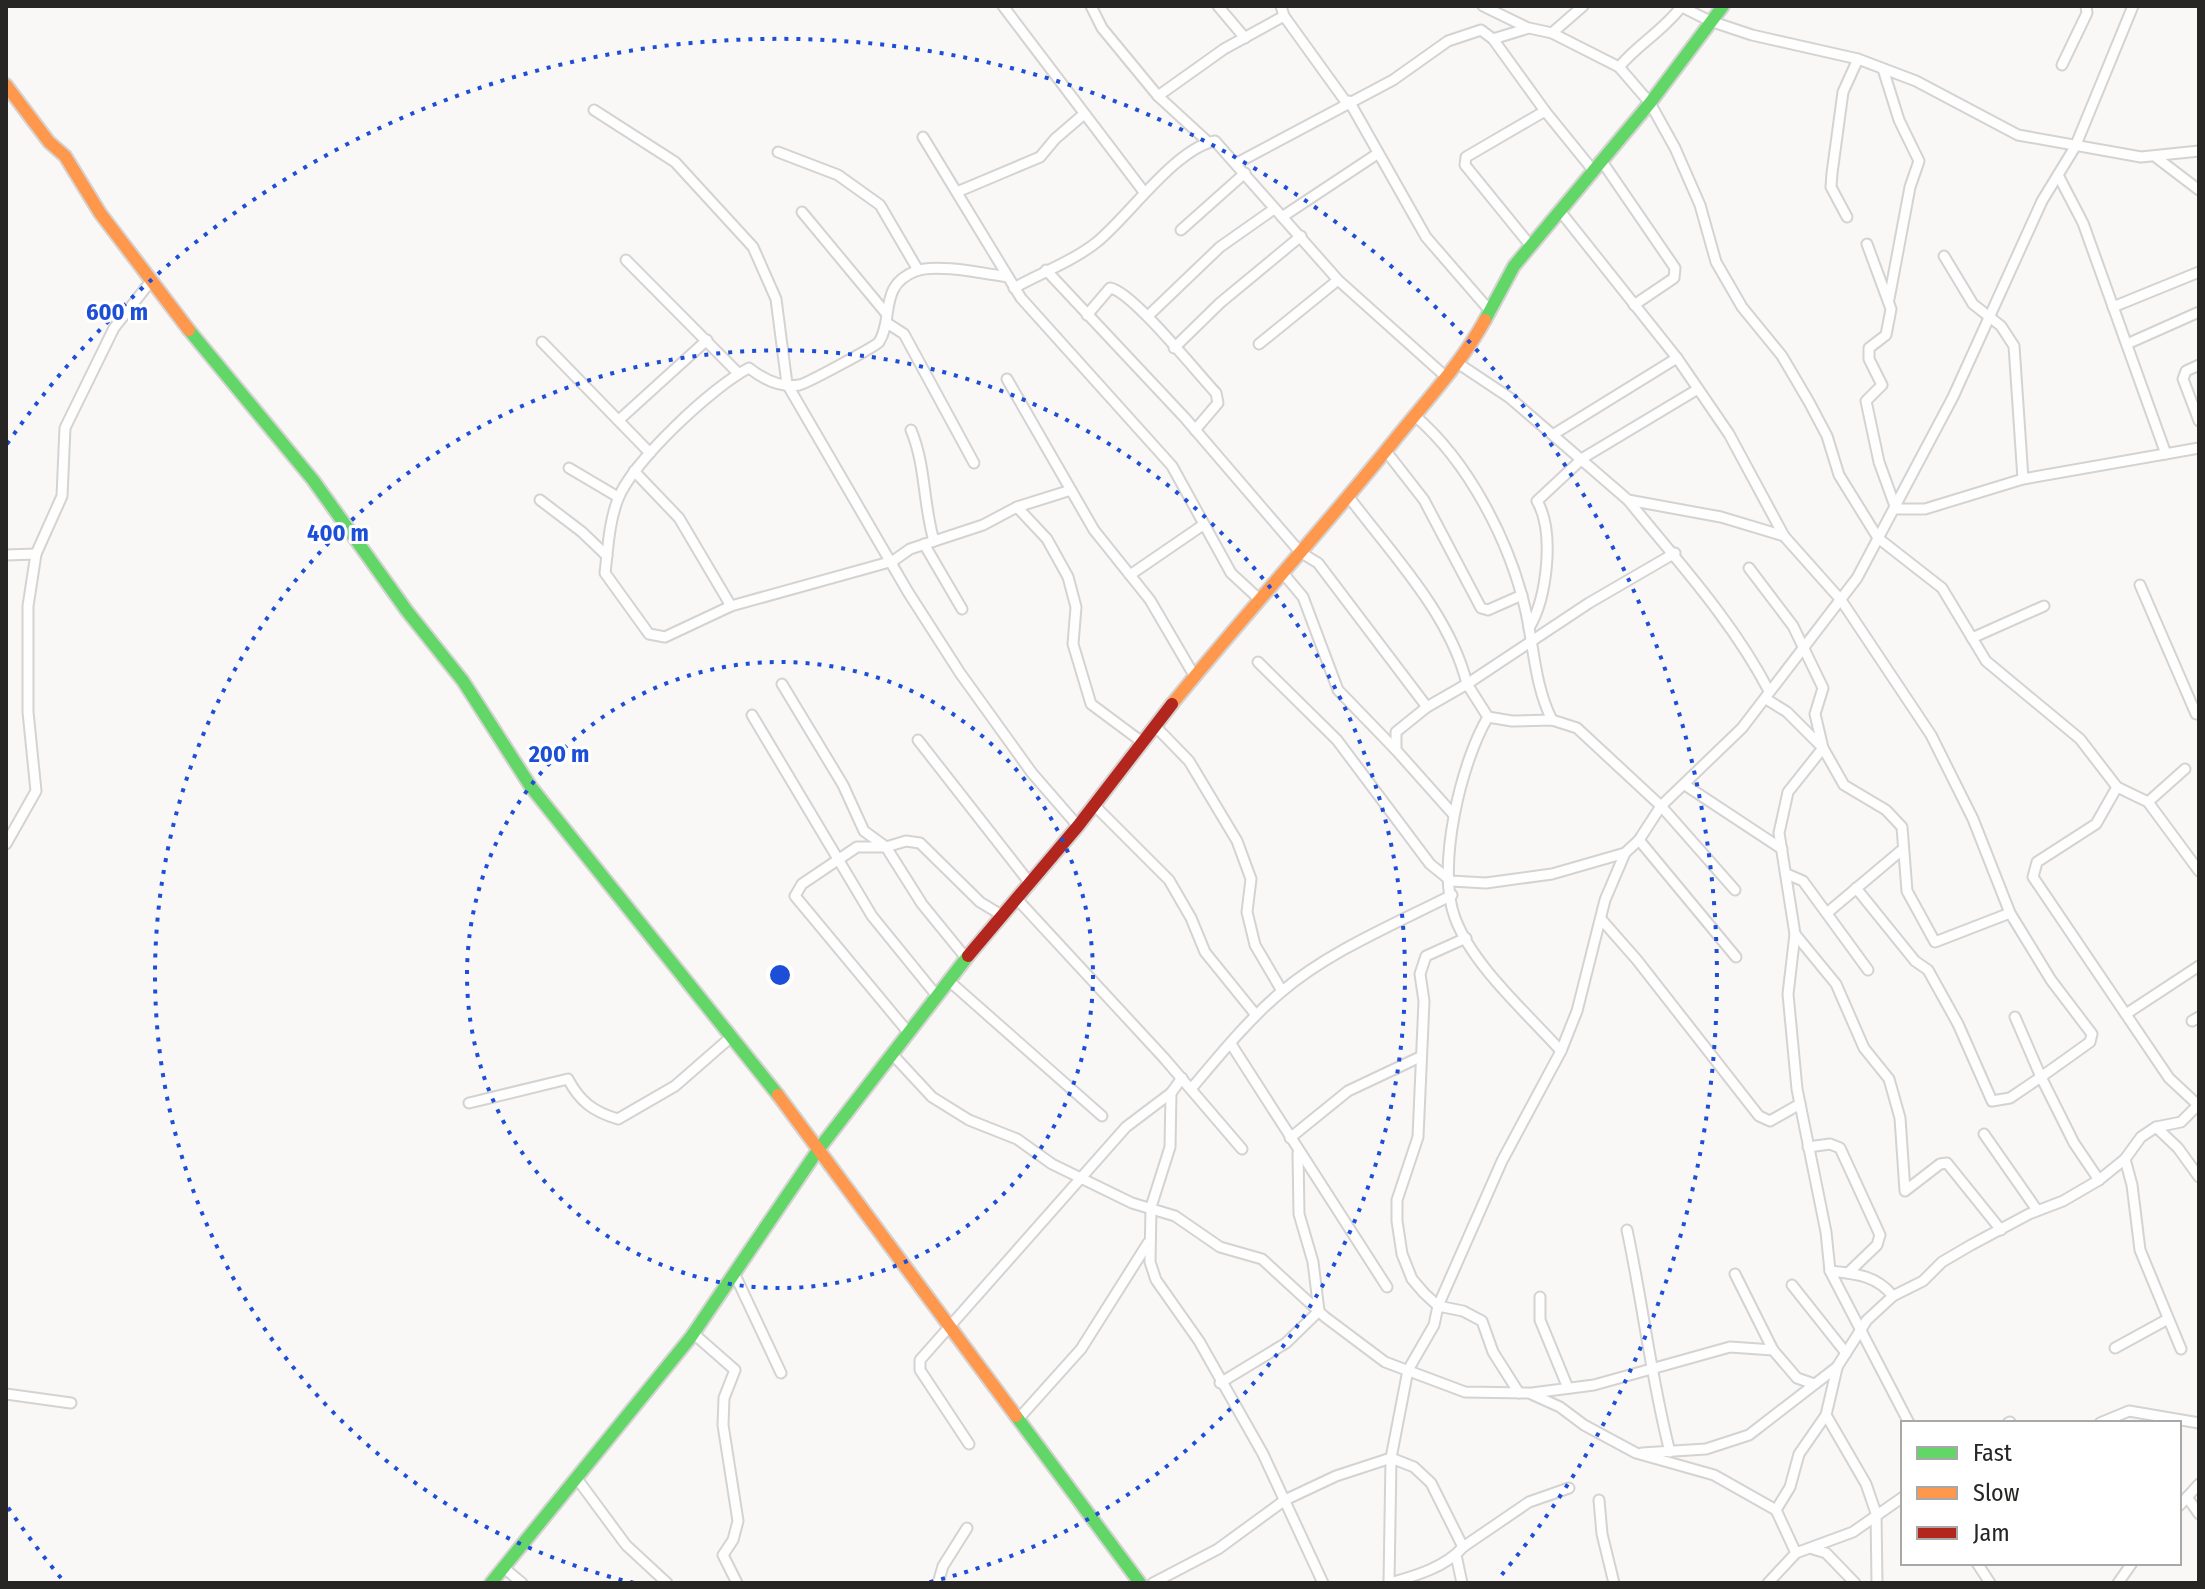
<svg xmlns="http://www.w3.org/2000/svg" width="2205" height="1589" font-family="'Fira Sans Condensed',sans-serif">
<rect width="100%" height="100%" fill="#faf8f6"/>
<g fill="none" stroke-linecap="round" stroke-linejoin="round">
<g stroke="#d4d3d2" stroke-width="13">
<g id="street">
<polyline points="1003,6 1144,192"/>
<polyline points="1091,6 1102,28 1158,96"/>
<polyline points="1218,6 1245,38"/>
<polyline points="1281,6 1284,16 1346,102"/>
<polyline points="1483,6 1526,27"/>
<polyline points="1680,6 1710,21 1752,35 1858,59 1916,81 2018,135 2141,157 2199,151"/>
<polyline points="1552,33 1583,6"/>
<polyline points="1493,39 1545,111"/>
<polyline points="2062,65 2087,13 2086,6"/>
<path d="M1619 67C1638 44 1663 31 1681 7"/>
<polyline points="1883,69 1899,120 1919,161 1910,187 1889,299"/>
<polyline points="1349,101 1426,237 1491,312"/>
<polyline points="594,110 675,162 753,247 776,299 787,384 908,592 960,673 1032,773 1078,826"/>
<polyline points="923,137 1021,298 1172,466 1231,573 1258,598"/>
<polyline points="1208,142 1158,96 1224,49 1284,16"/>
<polyline points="778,152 838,175 880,205 918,270"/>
<polyline points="2157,158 2199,190"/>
<polyline points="1601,160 1675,268 1674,278 1634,305"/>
<polyline points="1237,163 1393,80 1448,41 1481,30 1493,39 1529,28 1552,33 1619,67 1650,103 1675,148 1700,205 1716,262 1742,307 1782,356 1809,402 1827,436 1839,475 1878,538 1942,588 1986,661 2080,739 2117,787 2148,802 2199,871"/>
<polyline points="2058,175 2083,223 2166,454"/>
<polyline points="957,192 1040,157 1055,139 1084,114"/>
<polyline points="1560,211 1677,358 1729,434 1784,536"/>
<polyline points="802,212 885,312"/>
<polyline points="1282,217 1377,154"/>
<polyline points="1847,217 1831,187 1832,173 1843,92 1858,59"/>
<polyline points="1181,230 1245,173"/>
<polyline points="1867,244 1891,309 1886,335 1869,348 1869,359 1882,385 1866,401 1879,462 1896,509 1925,509 2023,479 2199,448"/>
<polyline points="1530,245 1465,165 1466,157 1545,111 1592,169"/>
<polyline points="1944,256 1973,304 2001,326 2014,346 2023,479"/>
<polyline points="626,260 738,373"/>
<polyline points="1046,270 1185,418 1300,552 1318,563 1427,707 1467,684 1488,717 1512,721 1552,720 1577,728 1661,806 1735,890"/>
<path d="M1014 288C1041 273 1073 261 1097 242 1128 217 1176 148 1215 141L1338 280 1445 376"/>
<polyline points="2113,307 2199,272"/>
<path d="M1087 315 1110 288C1132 291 1197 373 1216 393L1218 403 1195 430"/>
<polyline points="1149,315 1220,247 1274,209"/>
<polyline points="887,323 904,334 974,463"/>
<polyline points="542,342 650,453"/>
<polyline points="1259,344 1338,280"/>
<polyline points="2127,344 2199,312"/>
<polyline points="1174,348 1220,303 1301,236"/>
<polyline points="1456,362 1510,398 1628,500 1721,517 1784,536 1841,600 1931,735 1973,819 2010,913 2051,980 2092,1034 2090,1042 2041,1077 2015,1017"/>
<polyline points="2199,365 2186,371 2183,379 2199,421"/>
<polyline points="1007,379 1094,530 1150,600 1195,677"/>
<path d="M1414 415C1469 462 1510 542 1526 612 1534 649 1535 686 1552 720"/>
<polyline points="620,419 707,340"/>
<path d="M911 430C926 466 923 504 934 541"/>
<polyline points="1554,434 1677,358"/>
<polyline points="1385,450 1424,500 1481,608 1488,610 1522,595"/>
<polyline points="569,468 618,497"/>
<polyline points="634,471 679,518 731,606 893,561 910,549 983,525 1017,507 1071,490"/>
<path d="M1348 496C1391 553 1450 614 1467 684L1589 603 1675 553"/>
<polyline points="540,500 582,532 607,556"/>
<path d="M1628 500C1678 562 1732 620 1769 691"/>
<polyline points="1017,507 1047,539 1068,577 1076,607 1073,644 1091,704 1142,742"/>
<polyline points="924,544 962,609"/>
<polyline points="6,555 36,554"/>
<polyline points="1749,568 1793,626 1823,688 1815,714 1823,748 1844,785 1886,810 1902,827 1907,891 1935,942 2010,913"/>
<polyline points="1282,572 1303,597 1338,690 1396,750"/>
<polyline points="1130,575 1203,525"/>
<polyline points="2140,585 2196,714 2199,712"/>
<path d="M731 606 665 637 649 634 605 573C608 548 609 522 618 499 632 462 713 386 749 368 763 379 780 388 799 385 806 384 876 346 879 342 894 319 878 285 916 271 936 263 986 274 1008 277"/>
<path d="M1529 628C1547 598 1555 532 1537 501L1583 458 1698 389"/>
<polyline points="1972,638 2044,606"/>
<polyline points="1258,662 1337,740 1430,864 1451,881 1486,883 1552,874 1625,853 1639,840 1661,806 1742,728 1857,578 1953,397 2042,201 2075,147 2133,6"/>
<polyline points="782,684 843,785 864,831 886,847 906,841 920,843 980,902 1003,916"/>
<polyline points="1766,699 1787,712 1823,748 1788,792 1779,833 1795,934 1788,994 1797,1089 1826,1232 1830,1271 1909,1423"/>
<polyline points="1427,707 1396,732 1396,750 1453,814"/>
<polyline points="752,715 872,916 937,996"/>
<path d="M1488 717C1461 762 1436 867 1455 918 1473 966 1527 1013 1561 1051"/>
<polyline points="1154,725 1189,761 1237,841 1251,879 1247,912 1255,945 1282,991"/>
<polyline points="918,740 1029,882"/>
<polyline points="1685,785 1782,849"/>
<polyline points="2117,787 2096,824 2037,862 2033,877 2169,1078 2198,1105"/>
<polyline points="2148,802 2185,769"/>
<polyline points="1094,805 1169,880 1191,918 1205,952 1256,1015"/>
<polyline points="1639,840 1736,957"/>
<polyline points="6,844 36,791 28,712 28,606 36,554 62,496 65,428 114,328 151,281"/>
<polyline points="1787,874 1803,881 1868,970"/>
<polyline points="1856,888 1915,961 1928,970 1958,1024 1992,1101 2010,1098 2041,1077 2074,1143 2099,1180"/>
<polyline points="1016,898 1164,1058 1242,1149"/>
<polyline points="1827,913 1903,849"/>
<polyline points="1601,919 1637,960 1759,1116 1770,1121 1800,1104"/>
<polyline points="1795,934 1836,984 1864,1048 1889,1079 1900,1118 1905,1191 1940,1164 1947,1163 2001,1230"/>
<polyline points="1466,938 1426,956 1420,974 1424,1001 1418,1137 1397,1200 1397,1221 1402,1254 1412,1279 1424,1293 1438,1306 1463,1311 1482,1321 1493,1352 1519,1393"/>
<polyline points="948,980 1102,1116"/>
<polyline points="2126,1014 2199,966"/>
<polyline points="2192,1021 2199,1017"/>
<polyline points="908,1032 795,896 802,884 857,847 886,847 922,904 966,958"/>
<polyline points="1231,1044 1387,1287"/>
<polyline points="893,1055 932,1097 969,1120 1017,1139 1052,1164 1132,1203 1175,1216 1220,1247 1262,1259 1325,1317 1385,1362 1465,1392 1529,1393 1560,1407 1584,1425 1636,1453 1714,1475 1776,1510"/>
<polyline points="1182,1078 1171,1093 1170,1147 1151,1207 1150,1262 1156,1280 1199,1341 1263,1454 1323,1583"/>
<path d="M1191 1089C1219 1056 1247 1021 1280 993 1329 951 1395 924 1452 895"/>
<path d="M469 1103 568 1079C580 1102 594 1112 618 1119L675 1086 730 1038"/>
<polyline points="2156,1127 2178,1148 2199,1177"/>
<polyline points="1984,1134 2037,1210"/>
<polyline points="1290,1138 1348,1091 1420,1057"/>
<polyline points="1808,1147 1830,1144 1840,1148 1880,1235 1877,1245 1848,1273"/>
<polyline points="2125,1159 2132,1185 2140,1250 2181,1349"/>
<path d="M1627 1230C1643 1304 1651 1379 1670 1452"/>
<path d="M1830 1271C1856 1274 1876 1275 1893 1296"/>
<polyline points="1735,1274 1773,1350"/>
<polyline points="735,1275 781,1373"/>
<polyline points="1792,1285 1846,1353"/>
<polyline points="1540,1297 1540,1320 1568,1388"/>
<polyline points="694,1334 735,1370 724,1398 723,1425 738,1521 733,1540 723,1555 737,1583"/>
<polyline points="2115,1348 2168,1319"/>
<polyline points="1220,1383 1286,1343 1319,1311 1313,1262 1299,1214 1298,1153"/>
<polyline points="1532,1393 1594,1385 1730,1347 1773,1350 1797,1378 1814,1384"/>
<polyline points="6,1394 71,1403"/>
<polyline points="1826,1415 1866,1484 1876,1513 1877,1583"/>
<polyline points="1020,1417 1081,1349 1148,1243"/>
<polyline points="2008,1423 2010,1422"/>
<polyline points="2100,1423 2129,1411 2199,1423"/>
<polyline points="969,1444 920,1370 920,1360 1126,1127 1171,1093"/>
<polyline points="1642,1453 1706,1449 1749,1435 1837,1367 1867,1320 1893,1296 1923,1281 1942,1262 1971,1245 2029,1214 2063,1201 2099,1180 2125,1159 2141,1137 2156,1127 2181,1122 2199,1104"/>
<polyline points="578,1480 626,1545 667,1583"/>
<polyline points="2187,1497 2199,1514"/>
<polyline points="1599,1500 1602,1534 1614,1583"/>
<polyline points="2179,1506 2199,1484"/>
<polyline points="1776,1510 1796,1553 1853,1532 1903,1497"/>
<polyline points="1776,1510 1790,1487 1799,1454 1826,1415 1837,1368"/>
<polyline points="1463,1547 1529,1502 1569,1488"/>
<polyline points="1813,1549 1826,1553 1855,1583"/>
<polyline points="1456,1555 1462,1583"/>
<polyline points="1977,1563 1990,1583"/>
<polyline points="504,1568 522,1583"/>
<polyline points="938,1583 943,1566 967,1528"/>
<path d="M1153 1583 1218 1549 1285 1500 1336 1476 1391 1458 1414 1467 1431 1483 1463 1547C1446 1567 1415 1576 1390 1583"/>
<polyline points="1389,1583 1391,1458 1408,1370 1434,1325 1438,1306 1502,1161 1561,1051 1577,1011 1605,900 1625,853"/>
<polyline points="1768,1583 1796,1553"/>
<polyline points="2118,1583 2132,1563"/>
</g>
</g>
<g stroke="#d4d3d2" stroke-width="16">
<g id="fast">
<polyline points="1485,320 1514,266 1650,103 1723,6"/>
<polyline points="189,330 313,480 407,611 463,681 531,787 778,1095"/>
<polyline points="1016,1416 1140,1583"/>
<polyline points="491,1583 691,1337 818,1150 968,956"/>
</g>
</g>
<g stroke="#d4d3d2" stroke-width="16">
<g id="slow">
<polyline points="6,85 49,142 65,156 100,213 189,330"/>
<path d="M1172 704C1245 614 1324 528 1397 437 1427 400 1462 362 1485 320"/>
<polyline points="778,1095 1016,1416"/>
</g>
</g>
<g stroke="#d4d3d2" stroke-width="16">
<polyline id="jam" points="968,956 1078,826 1172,704"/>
</g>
<use href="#street" stroke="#fefefe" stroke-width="9"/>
<use href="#fast" stroke="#63d668" stroke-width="12"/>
<use href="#slow" stroke="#ff974d" stroke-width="12"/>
<use href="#jam" stroke="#b3261e" stroke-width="12"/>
</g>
<g fill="none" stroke="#1d4ed8" stroke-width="4" stroke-dasharray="4 8">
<circle cx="780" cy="975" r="313"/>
<path d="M634 1583A625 625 0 1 1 926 1583"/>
<path d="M61 1578A938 938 0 0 1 7 1506M7 444A938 938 0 1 1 1499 1578"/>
</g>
<circle cx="780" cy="975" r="12" fill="#1d4ed8" stroke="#fff" stroke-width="4"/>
<g font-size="24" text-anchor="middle" font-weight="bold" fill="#1d4ed8" stroke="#fff" stroke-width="6" stroke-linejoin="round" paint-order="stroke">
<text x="117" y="320">600 m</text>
<text x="338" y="541">400 m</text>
<text x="559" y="762">200 m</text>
</g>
<rect width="2205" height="1589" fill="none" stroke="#272625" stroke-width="16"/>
<rect x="1901" y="1421" width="280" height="144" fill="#ffffff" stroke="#a9a8a8" stroke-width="2"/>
<rect x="1917" y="1447" width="40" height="12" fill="#63d668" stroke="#a9a8a8" stroke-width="2"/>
<text x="1973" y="1461" font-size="24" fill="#272625">Fast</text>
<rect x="1917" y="1487" width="40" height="12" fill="#ff974d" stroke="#a9a8a8" stroke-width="2"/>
<text x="1973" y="1501" font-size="24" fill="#272625">Slow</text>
<rect x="1917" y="1527" width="40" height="12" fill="#b3261e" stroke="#a9a8a8" stroke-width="2"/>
<text x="1973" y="1541" font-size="24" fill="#272625">Jam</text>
</svg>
